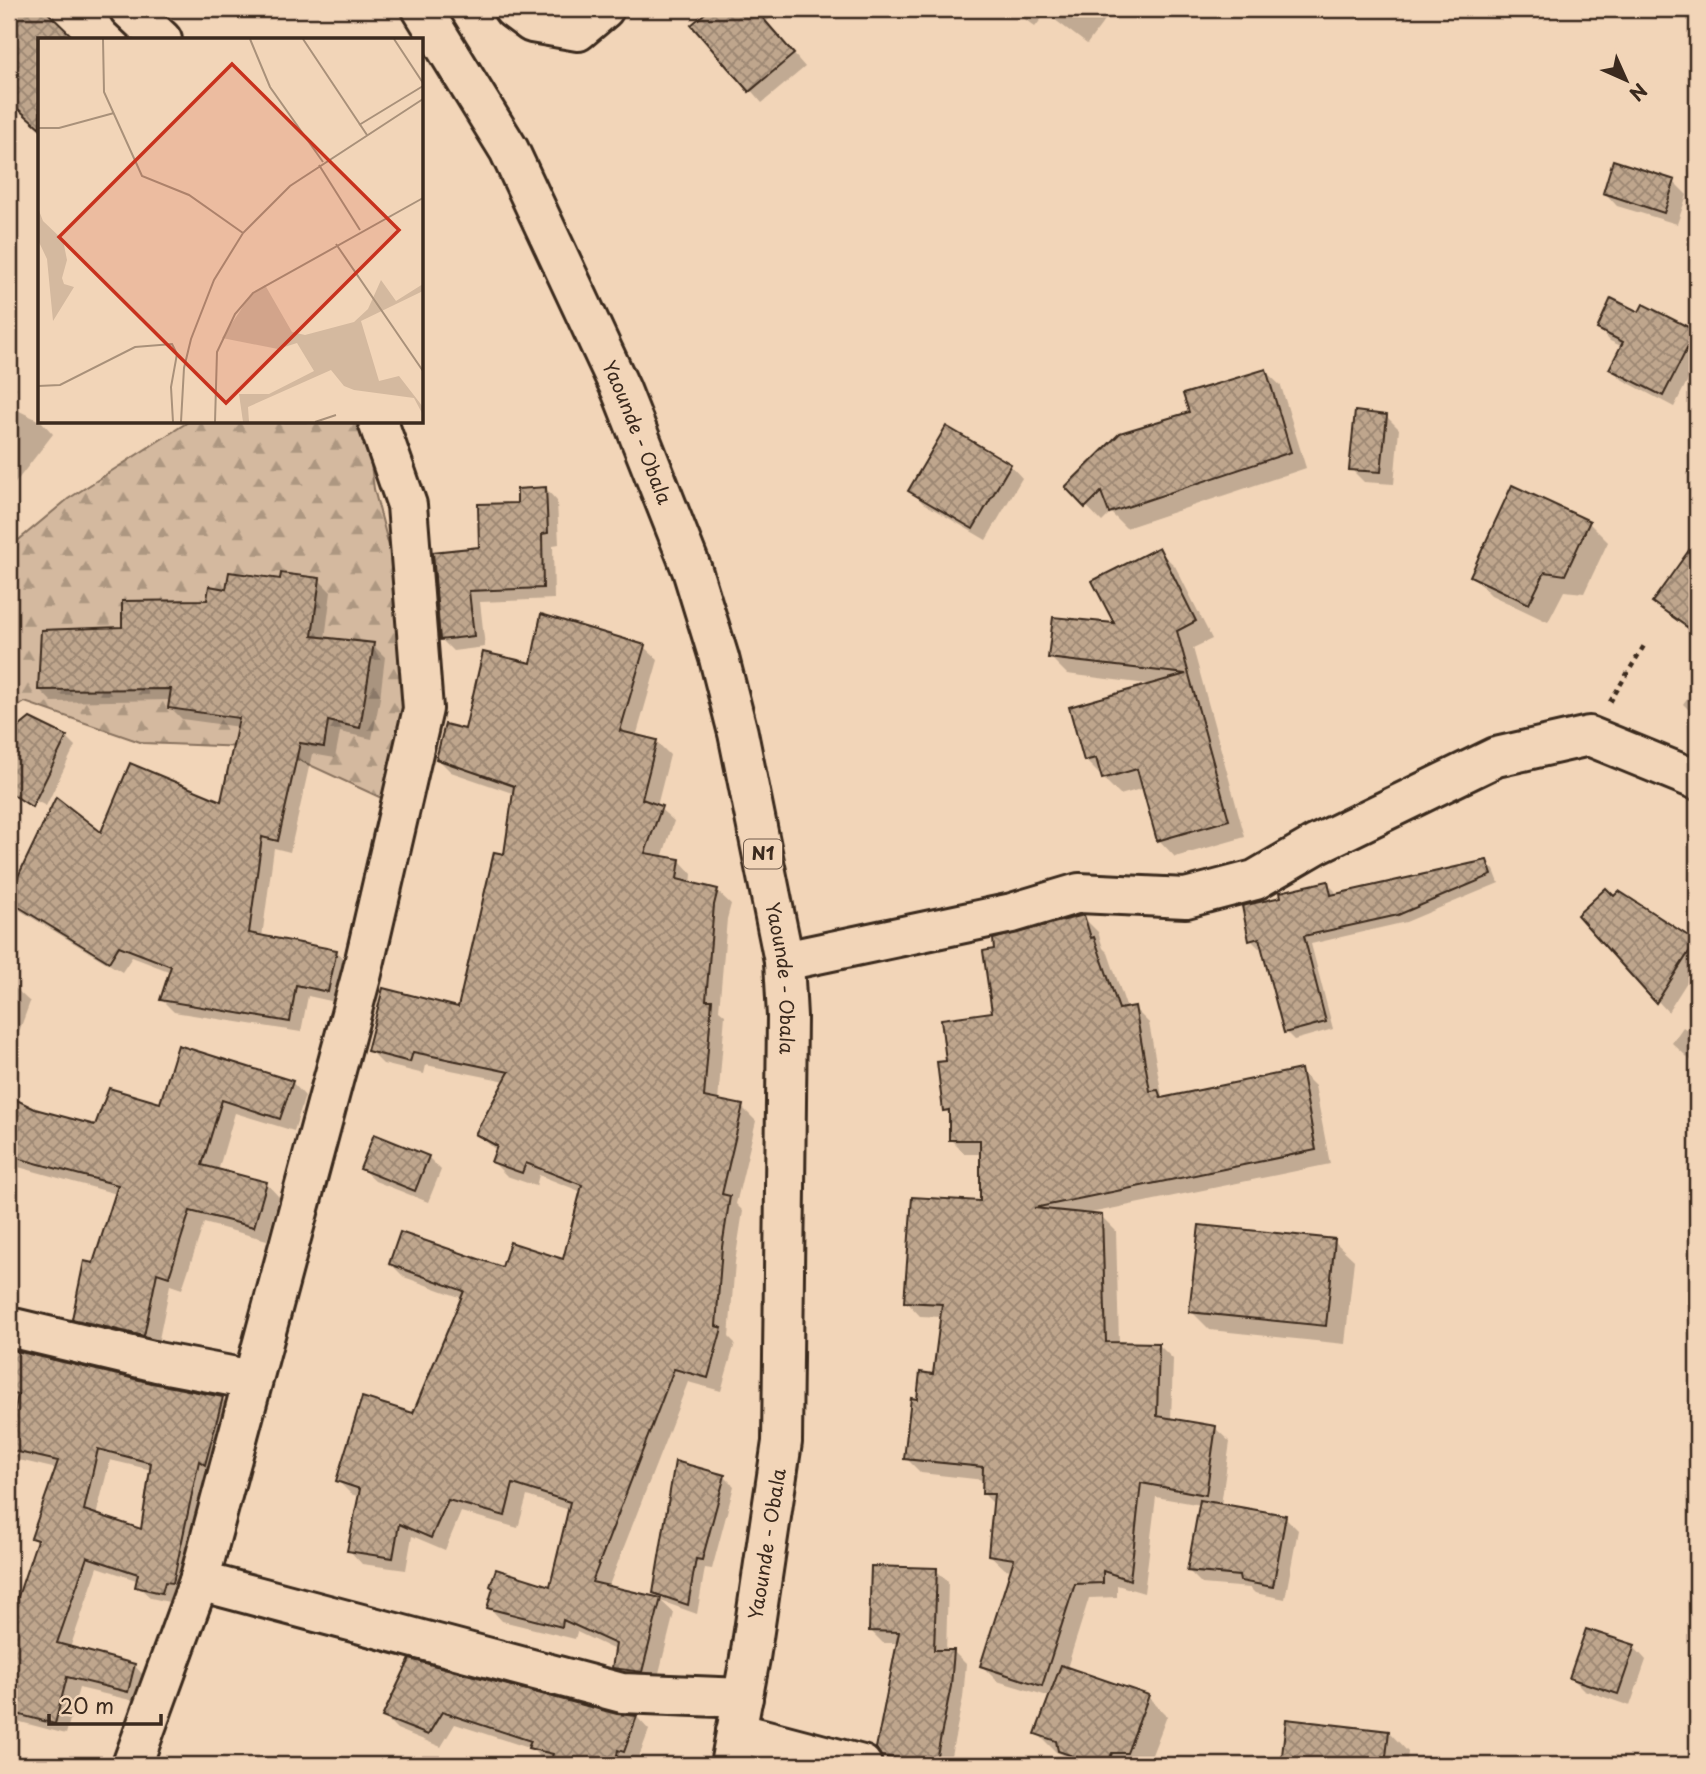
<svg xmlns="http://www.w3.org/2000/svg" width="1706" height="1774" font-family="'Playpen Sans',sans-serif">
<defs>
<pattern id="forest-firs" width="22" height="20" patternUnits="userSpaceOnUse" patternTransform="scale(1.75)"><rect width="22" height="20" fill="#d4b99f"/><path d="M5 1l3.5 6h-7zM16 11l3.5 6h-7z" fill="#ad9781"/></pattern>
<pattern id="building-cross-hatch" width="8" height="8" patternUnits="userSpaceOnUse" patternTransform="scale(1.75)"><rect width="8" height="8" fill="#bfa68d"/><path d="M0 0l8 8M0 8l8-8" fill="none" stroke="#9c8773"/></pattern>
</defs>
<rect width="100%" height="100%" fill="#f2d5b8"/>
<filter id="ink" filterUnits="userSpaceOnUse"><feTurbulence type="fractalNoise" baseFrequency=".0143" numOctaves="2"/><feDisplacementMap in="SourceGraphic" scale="14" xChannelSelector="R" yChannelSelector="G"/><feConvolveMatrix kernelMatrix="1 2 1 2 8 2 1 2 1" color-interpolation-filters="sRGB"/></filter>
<g filter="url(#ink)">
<polygon fill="url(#forest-firs)" stroke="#88725e" stroke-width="2" points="188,422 366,422 374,489 423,676 401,807 273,748 143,743 25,702 9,712 9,548 68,499"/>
<g fill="#0003" fill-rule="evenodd">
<polygon points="9,9 40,9 73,40 40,40 40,130 9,102"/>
<polygon points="713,9 780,9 766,22 805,67 762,103 694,25"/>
<polygon points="1012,9 1113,9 1087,44 1046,13 1035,27"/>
<polygon points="1674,182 1687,195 1677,224 1617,206 1605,193"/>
<polygon points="1640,314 1697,335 1697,362 1674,407 1623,380 1611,369 1623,347 1610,341 1599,329"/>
<polygon points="1265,371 1281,386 1306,468 1126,528 1111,513 1102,522 1068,487"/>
<polygon points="9,380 17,388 9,400"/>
<polygon points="9,406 42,422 53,434 9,491"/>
<polygon points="1386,416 1399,429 1394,484 1364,482 1351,469"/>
<polygon points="1010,465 1022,478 986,540 923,503 911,491"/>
<polygon points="546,489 557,501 559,544 553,545 554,599 480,602 485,647 453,651 441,639 481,548 519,505"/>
<polygon points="1589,523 1608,542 1584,593 1564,591 1548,622 1491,595 1472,576"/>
<polygon points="1693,548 1697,551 1697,636 1667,614 1654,602"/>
<polygon points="1158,550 1175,566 1212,639 1193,648 1245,837 1175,857 1159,840 1144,788 1120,795 1085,760 1155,685 1067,674 1050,657 1117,625"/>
<polygon points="319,580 331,592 325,639 373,645 385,657 380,698 372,739 340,732 335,758 312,754 290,852 274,848 262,937 336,951 348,963 340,1003 308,996 301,1032 174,1012 162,1000 171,972 132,957 122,972 21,911 9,899 57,800 102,834 222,804 239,727 182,719 170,707 171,700 52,702 40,690 124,628 208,602 228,591 282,581"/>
<polygon points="644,647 658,660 636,737 657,742 670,755 657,806 674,821 662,858 679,860 692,874 691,885 717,891 731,904 727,919 719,1010 725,1015 718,1102 742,1107 756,1121 736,1204 743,1211 735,1262 729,1337 735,1343 721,1391 688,1382 608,1588 663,1600 655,1592 724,1476 734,1486 712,1569 705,1568 697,1614 661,1601 674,1613 656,1685 627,1681 614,1667 617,1651 577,1632 575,1639 502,1621 489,1607 552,1588 569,1510 527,1496 518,1528 461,1512 445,1550 412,1536 406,1570 362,1564 349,1550 360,1497 351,1494 338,1481 414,1415 462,1298 404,1277 391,1264 503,1270 564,1261 582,1192 539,1175 536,1186 507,1176 493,1162 497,1151 477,1134 506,1081 426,1065 424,1074 383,1064 369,1050 459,1009 505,856 515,794 451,772 438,759 533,665"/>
<polygon points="1697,684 1697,718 1683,704"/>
<polygon points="13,734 66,737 75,746 46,806 9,787 9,742"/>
<polygon points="1486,862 1494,870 1499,883 1406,922 1311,944 1333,1029 1294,1040 1286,1032 1263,946 1259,948 1251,940 1283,898 1327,883 1335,891 1336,896"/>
<polygon points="1619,894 1697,944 1697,966 1668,1012 1579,915"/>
<polygon points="1083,917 1098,932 1103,948 1108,953 1127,1009 1134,1008 1149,1023 1162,1096 1164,1099 1300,1071 1315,1086 1330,1164 1086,1214 1101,1216 1116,1231 1119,1344 1159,1345 1173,1359 1171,1420 1215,1428 1230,1442 1221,1505 1285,1517 1298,1530 1285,1599 1255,1593 1250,1588 1202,1584 1189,1571 1201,1505 1156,1497 1144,1593 1117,1585 1117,1597 1089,1598 1067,1668 1148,1697 1167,1716 1148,1765 1075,1765 1066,1756 1056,1752 1037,1733 1051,1697 997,1681 982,1666 1013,1570 1005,1569 990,1555 995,1505 983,1493 984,1480 921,1473 906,1458 934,1376 942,1317 920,1316 906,1301 982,1203 982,1154 965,1154 951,1140 951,1116 945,1110 948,1062"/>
<polygon points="9,985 16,989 30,1002 9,1059"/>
<polygon points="1683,1027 1697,1037 1697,1066 1672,1043"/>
<polygon points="292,1082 305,1096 294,1131 235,1113 218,1171 266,1183 279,1197 267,1240 204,1223 182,1289 170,1285 157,1349 87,1332 74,1319 117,1194 15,1166 9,1218 9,1098 35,1110 97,1127 161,1105"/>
<polygon points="428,1157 441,1170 428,1202 375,1181 362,1169"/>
<polygon points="1334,1241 1354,1260 1345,1344 1210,1330 1191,1311"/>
<path d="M13 1352 152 1385 222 1398 233 1410 173 1603 151 1598 139 1587V1581L98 1567 70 1648 134 1665 145 1677 139 1702 79 1688 66 1734 9 1719V1629L38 1542 33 1538 57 1469 19 1460 9 1449 14 1420 9 1417V1370ZM110 1460 152 1470 143 1531 96 1516Z"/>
<polygon points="936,1570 948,1582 946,1652 954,1652 966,1664 963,1698 949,1765 893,1765 883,1755 899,1643 883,1643 871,1631"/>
<polygon points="1634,1647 1646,1660 1630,1706 1584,1690 1571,1677"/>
<polygon points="411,1662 616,1716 637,1717 649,1730 636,1765 551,1765 552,1762 543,1760 532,1749 455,1724 441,1747 397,1729 384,1716"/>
<polygon points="1697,1720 1697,1765 1694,1765 1695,1725"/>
<polygon points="1288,1721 1389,1732 1408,1752 1406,1765 1282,1765"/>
</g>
<g fill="url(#building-cross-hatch)" stroke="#3b2a1e" stroke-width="2" fill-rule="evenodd">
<polygon points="9,9 44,9 76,40 40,40 40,128 9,101"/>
<polygon points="710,9 755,9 794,54 749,92 691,25"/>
<polygon points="1613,160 1675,180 1664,213 1603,193"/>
<polygon points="1611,298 1639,312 1643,304 1696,331 1663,396 1609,369 1623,342 1597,329"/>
<polygon points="1266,369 1291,452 1109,513 1101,492 1085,508 1065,487 1120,433 1189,412 1183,394"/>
<polygon points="1355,411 1387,415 1381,472 1349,470"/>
<polygon points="946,426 1011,464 973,529 908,491"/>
<polygon points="1512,485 1590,521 1565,575 1545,572 1529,604 1470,576"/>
<polygon points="546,487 548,533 542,534 543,588 469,591 474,636 440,640 433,552 479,547 478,504 517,503 517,489"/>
<polygon points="1697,539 1697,634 1652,602"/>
<polygon points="1159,547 1196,621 1177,631 1229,820 1157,841 1137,769 1102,779 1096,758 1084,761 1069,707 1186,674 1048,658 1053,617 1114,623 1092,581"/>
<polygon points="229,572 280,579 281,573 320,578 312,636 374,643 360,728 328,721 324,747 300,743 278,841 262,837 249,933 337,950 328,992 296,985 290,1022 160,1000 171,966 119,946 109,962 9,901 9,895 56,797 101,832 130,763 221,801 239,718 168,708 171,689 38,690 41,630 122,627 122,601 207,600 209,586 226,589"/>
<polygon points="541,614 645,645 620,731 657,740 642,799 662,806 645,853 680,859 677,879 718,889 714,905 706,1000 712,1000 704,1097 743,1105 722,1194 730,1196 722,1247 716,1326 722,1328 708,1378 674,1369 592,1582 661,1598 642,1672 612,1668 616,1644 563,1620 562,1627 487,1608 493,1588 490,1586 496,1569 550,1586 570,1502 513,1484 505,1516 448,1500 431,1538 399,1524 393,1558 347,1551 360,1489 336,1481 362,1397 413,1413 464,1291 389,1264 400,1232 502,1267 510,1242 563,1259 582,1185 526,1163 522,1173 491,1162 497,1146 475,1134 509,1072 413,1052 410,1062 367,1051 383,988 458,1007 494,852 504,854 514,786 436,759 445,724 465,729 483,652 531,663"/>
<polygon points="30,718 67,736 32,807 9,792 9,735"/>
<polygon points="1487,860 1492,875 1398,915 1304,936 1326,1022 1284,1033 1259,938 1249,941 1242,906 1281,897 1280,892 1328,881 1331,895"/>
<polygon points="1606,888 1614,896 1619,891 1696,941 1656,1003 1577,915"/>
<polygon points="1084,915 1091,938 1094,937 1119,1009 1135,1006 1150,1091 1158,1090 1161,1098 1301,1069 1316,1150 1034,1208 1102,1215 1106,1342 1159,1343 1157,1416 1216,1426 1206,1495 1141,1483 1130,1580 1103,1571 1103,1583 1075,1584 1042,1686 980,1666 1014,1559 988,1555 994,1494 982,1494 983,1467 904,1459 911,1398 917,1399 920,1372 933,1374 942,1304 904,1302 912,1197 980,1201 980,1140 949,1140 949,1110 943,1111 937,1062 946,1061 941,1019 992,1012 983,951 994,949 993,939"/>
<polygon points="178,1045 293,1081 280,1119 222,1100 202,1165 267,1182 254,1227 190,1211 169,1277 157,1273 144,1336 72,1319 84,1261 93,1263 118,1185 9,1156 9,1096 35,1109 95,1125 109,1088 160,1103"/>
<polygon points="374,1134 429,1156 415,1191 360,1169"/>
<polygon points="1199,1225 1335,1239 1326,1326 1189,1312"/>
<path d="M12 1350 152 1383 223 1397 205 1465 199 1461 173 1583 165 1582 162 1593 135 1587 138 1574 87 1557 57 1643 135 1664 128 1692 67 1677 55 1724 9 1712V1623L37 1540 31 1538 58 1461 9 1450V1437L18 1395 9 1393V1363ZM98 1449 151 1463 141 1529 84 1510Z"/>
<polygon points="675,1461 725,1475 702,1560 696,1559 688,1605 653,1593"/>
<polygon points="1200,1500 1286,1515 1273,1587 1240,1581 1239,1576 1187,1571"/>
<polygon points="871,1566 937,1568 934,1650 954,1650 951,1686 935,1765 881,1756 876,1748 899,1632 869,1631"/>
<polygon points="1586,1629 1635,1645 1618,1694 1569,1678"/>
<polygon points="410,1659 617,1714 637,1716 624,1752 618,1750 615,1765 549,1765 553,1754 528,1748 531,1741 442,1712 428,1735 382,1717"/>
<polygon points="1061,1665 1149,1695 1127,1753 1112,1753 1107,1765 1099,1765 1058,1751 1056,1741 1035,1734"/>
<polygon points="1286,1719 1389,1731 1385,1765 1281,1765"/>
</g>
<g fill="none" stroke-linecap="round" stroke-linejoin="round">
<g stroke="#3b2a1e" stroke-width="44">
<g id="minor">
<polyline points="129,9 162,40"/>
<polyline points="513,9 532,23 578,31 604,9"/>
<polyline points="784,961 1012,913 1079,893 1186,898 1255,880 1317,844 1496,757 1589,736 1697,780"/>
<polyline points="9,1327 157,1362 252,1380"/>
<polyline points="199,1581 622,1693 743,1698"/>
<polyline points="736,1732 862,1765"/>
<polyline points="132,1765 199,1581 362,973 423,709 407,505 378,422"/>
</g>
</g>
<g stroke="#3b2a1e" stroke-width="44">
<g id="highway">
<path id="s1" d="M422 9 509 150 621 390 692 570 719 658 738 733 784 961 787 1017 782 1442 750 1658 730 1765"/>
</g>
</g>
<polyline stroke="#3b2a1e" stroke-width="4.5" stroke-dasharray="5 5" stroke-linecap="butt" points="1610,702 1645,644"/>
<use href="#minor" stroke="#f2d5b8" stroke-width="38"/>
<use href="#highway" stroke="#f2d5b8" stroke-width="38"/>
</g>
</g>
<g text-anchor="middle" stroke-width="7" stroke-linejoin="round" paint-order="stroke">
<rect fill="#f2d5b8" stroke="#725d4c" stroke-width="2" x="744" y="839.5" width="38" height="29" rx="5"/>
<g font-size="18" font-weight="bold" fill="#3b2a1e">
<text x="763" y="860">N1</text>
</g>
<g font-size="19" fill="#3b2a1e" stroke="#f2d5b8">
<text dy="7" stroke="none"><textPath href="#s1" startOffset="476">Yaounde - Obala</textPath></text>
<text dy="7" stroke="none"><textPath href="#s1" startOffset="1043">Yaounde - Obala</textPath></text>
<text transform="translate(767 1544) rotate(-81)" y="7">Yaounde - Obala</text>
</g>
</g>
<g transform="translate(38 38)">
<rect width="385" height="385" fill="#f2d5b8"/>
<path d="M0 170 5 183 25 202 29 222 24 240 26 246 36 249 15 283 9 221 0 202ZM343 242 358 263 385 246V253L323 283 341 343 361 338 385 369V377L376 360 316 352 306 348 293 332 210 369 211 384H205L201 356H231L276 333 259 305 240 311 184 300 212 258 227 247 254 294 267 297 316 284 330 271Z" fill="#d4b99f"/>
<path fill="none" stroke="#a9917a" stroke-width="2" d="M65 1 66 54 104 138 151 157 205 195M212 1 232 49 285 124M265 1 329 97M356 1 385 45M321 87 385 48M0 90H21L76 75M281 127 322 192M298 206 385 333M0 348 22 347 97 309 134 306 139 316 133 349 135 384M143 384 146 330 153 301 176 242 205 195 252 148 385 61M177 384 179 314 197 276 215 255 385 160M277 384 298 377"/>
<path fill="#c8321e" fill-opacity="0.15" stroke="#c8321e" stroke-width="3.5" d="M194 26 361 192 188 365 21 199Z"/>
<rect width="385" height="385" fill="none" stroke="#3b2a1e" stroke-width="3.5"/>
</g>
<rect width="1706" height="1774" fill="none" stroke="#f2d5b8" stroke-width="35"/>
<rect x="18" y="18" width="1671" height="1739" fill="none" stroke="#3b2a1e" stroke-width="2.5" filter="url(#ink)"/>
<g transform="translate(1626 80) rotate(135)" stroke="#f2d5b8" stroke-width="5" paint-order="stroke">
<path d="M0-5L12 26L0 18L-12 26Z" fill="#3b2a1e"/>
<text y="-10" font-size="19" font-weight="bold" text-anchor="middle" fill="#3b2a1e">N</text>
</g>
<path d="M49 1714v10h112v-10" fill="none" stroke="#3b2a1e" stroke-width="3.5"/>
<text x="60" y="1714" font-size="21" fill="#3b2a1e" stroke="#f2d5b8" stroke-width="5" paint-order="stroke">20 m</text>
</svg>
